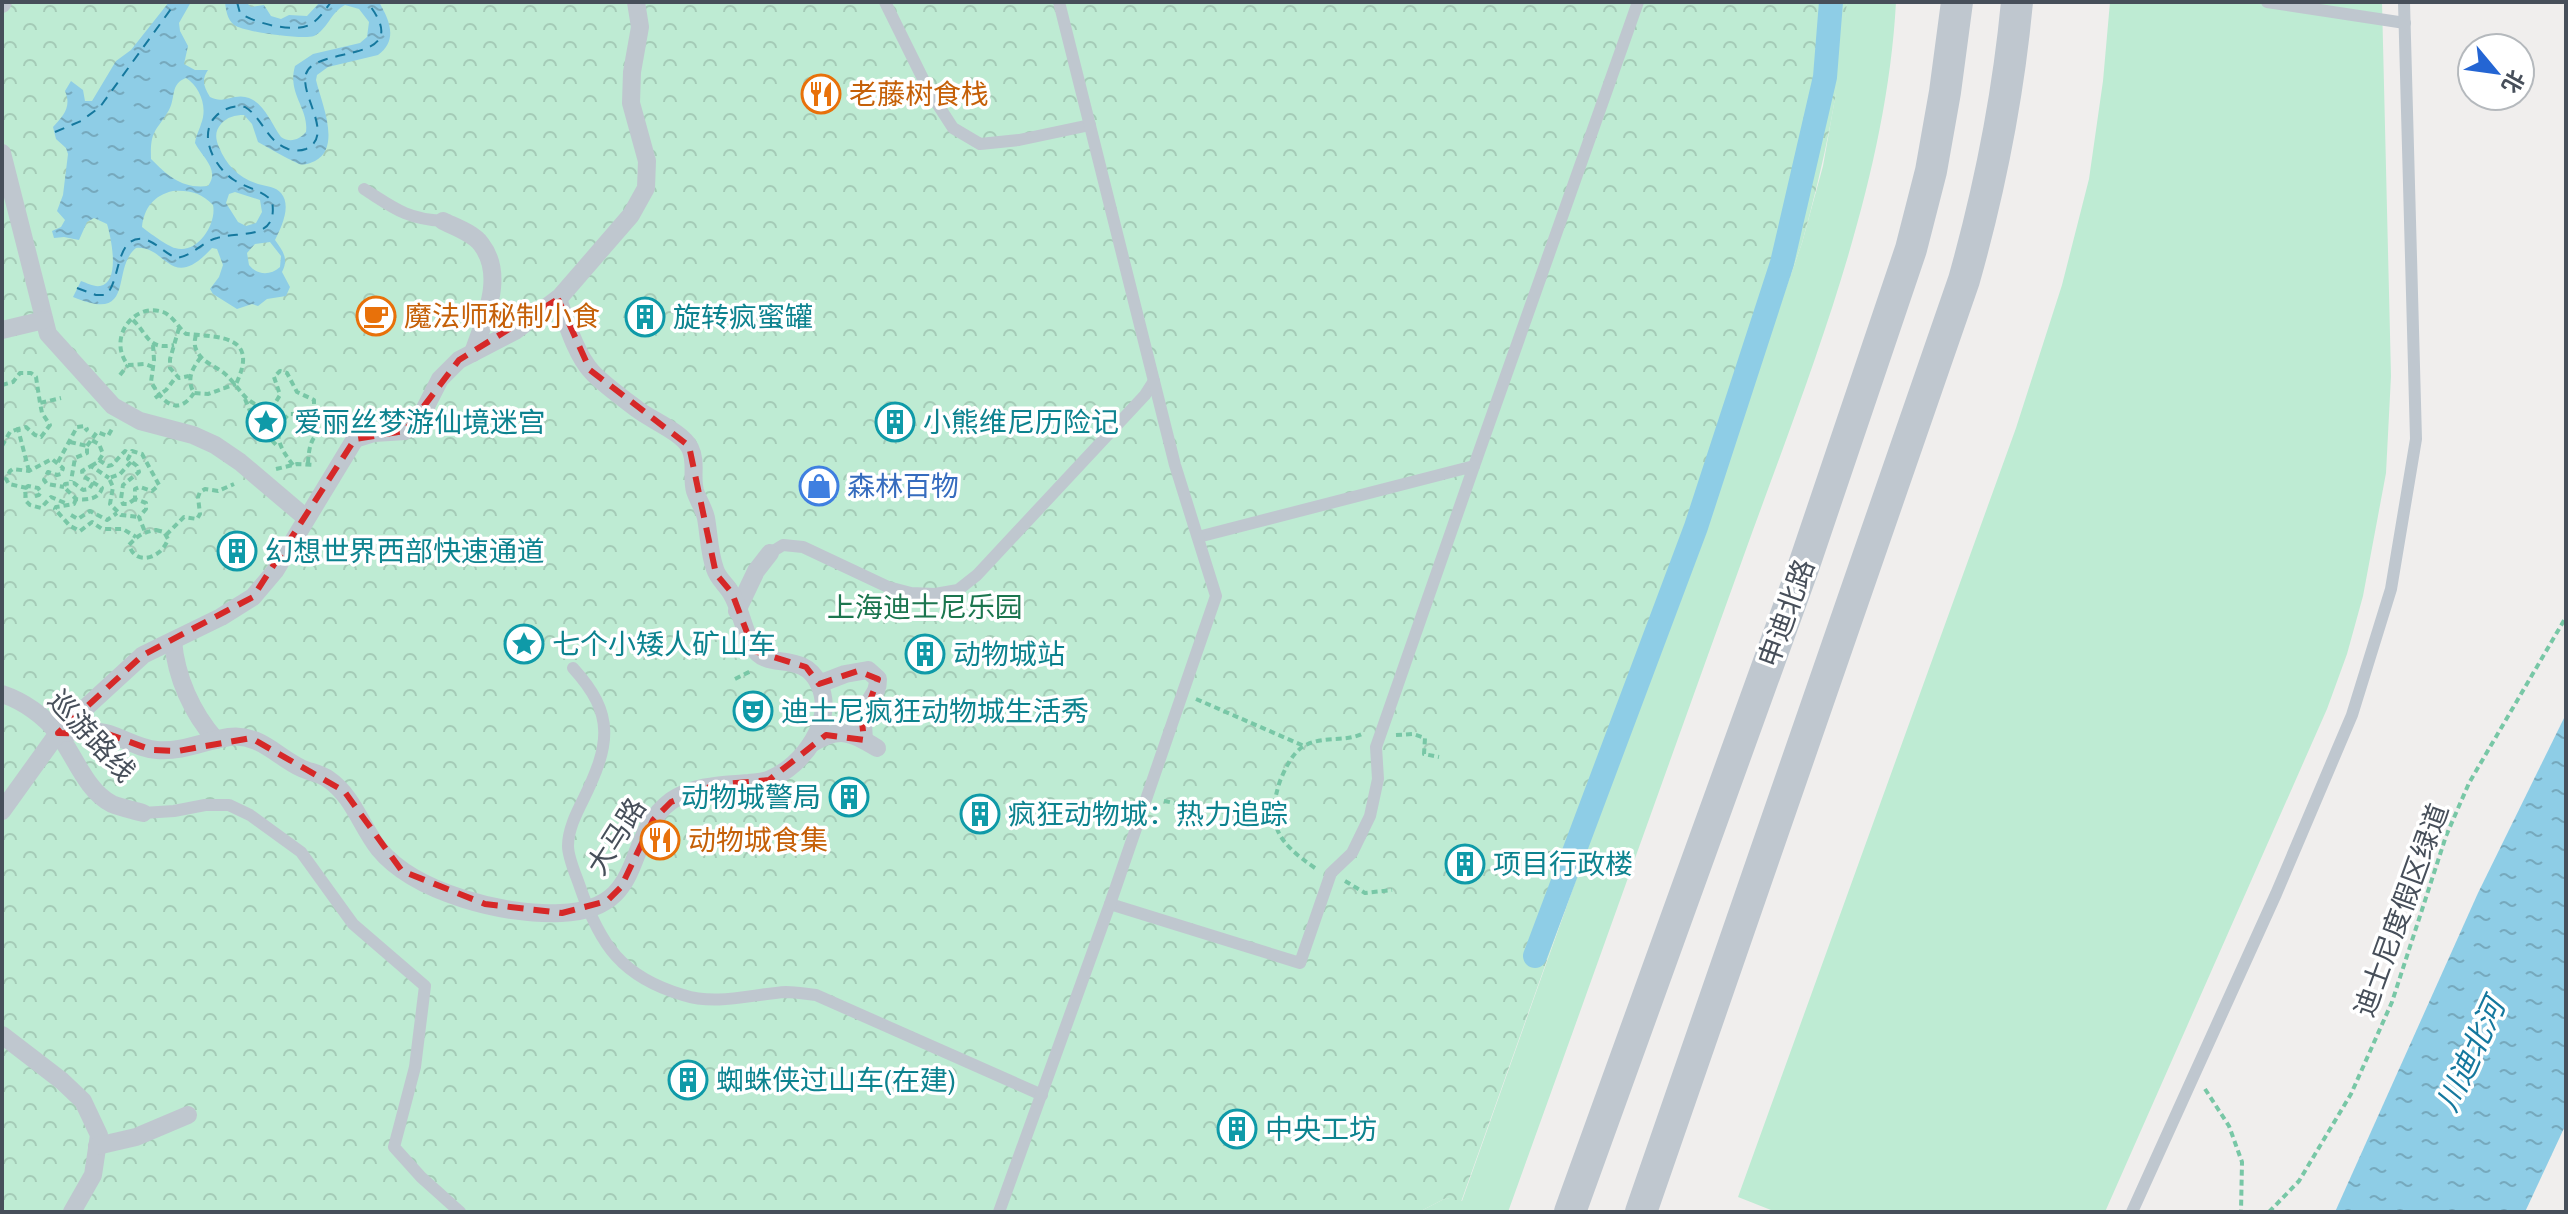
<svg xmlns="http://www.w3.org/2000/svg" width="2568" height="1214" font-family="'Archivo Narrow','Noto Sans SC',sans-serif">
<defs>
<pattern id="forest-crowns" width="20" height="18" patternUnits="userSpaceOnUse" patternTransform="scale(2)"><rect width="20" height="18" fill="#beebd3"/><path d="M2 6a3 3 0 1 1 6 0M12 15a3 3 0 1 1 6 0" fill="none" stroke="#a5cbb7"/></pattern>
<pattern id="water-ripples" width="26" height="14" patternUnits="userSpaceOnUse" patternTransform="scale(2)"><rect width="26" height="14" fill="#8ecde6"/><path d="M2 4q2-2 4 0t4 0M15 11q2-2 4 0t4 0" fill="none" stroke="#76a9bd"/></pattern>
</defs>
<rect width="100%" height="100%" fill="#f0eeed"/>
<g fill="#beebd3">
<path d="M1847 2H1896C1886 189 1807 380 1744 555 1665 774 1587 993 1508 1212H1419L1446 1198 1462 1201 1802 243 1823 166 1835 98Z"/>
<polygon points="2110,2 2382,2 2391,376 2386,473 2363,596 2347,654 2327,709 2105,1212 1776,1212 1738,1197 2016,428 2062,285 2089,179 2103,81"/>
</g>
<path fill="url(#forest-crowns)" d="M2 2H1847C1841 84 1824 164 1802 243L1461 1202 1446 1198 1419 1212H2Z"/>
<g fill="url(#water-ripples)" fill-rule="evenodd">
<path d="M169 2H191L179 23 180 31 188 46 184 64 195 70H208C201 80 204 87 210 97 220 102 224 99 235 97 260 92 269 120 281 137 290 143 299 140 306 132 309 108 287 94 295 66L313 54 360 43 367 37 369 22 359 9 345 5C331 12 327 30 314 36 303 40 244 32 234 25 227 19 226 10 225 2H246L251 7 264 5 271 16 281 19 289 15 307 16 320 2H379C390 21 398 40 378 55L328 67 317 75 316 80C321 102 342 147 315 161 309 164 302 166 297 163 284 157 271 149 258 142L252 124 244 115C235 115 227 117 221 124 215 131 215 138 219 147 226 165 239 178 258 184 266 186 276 187 281 193 292 206 281 228 275 240 283 251 289 259 282 272L290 287 286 296 267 299 258 306 252 304 237 309 213 294 210 289 219 277 223 265 217 249 212 248C170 294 167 245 136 248 110 269 137 324 73 297L81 281C87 283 94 287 100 286 121 282 111 237 107 224L94 218 87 222 79 240 64 237 54 238 52 231 61 227 65 220 57 211 63 195 68 154 66 148 56 139 53 127C63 116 72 107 65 91L71 81 83 90 85 101H92L116 61 131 50ZM186 78C200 87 208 107 201 124 199 131 196 135 195 143 203 158 220 170 208 186 182 189 168 176 151 159 150 130 156 132 169 110 176 97 170 84 186 78ZM173 191C190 190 201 193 213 205 217 224 197 255 175 248 169 247 148 232 142 227 144 208 154 195 173 191ZM235 192 260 200 262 212 256 223 246 226 238 222 226 203 229 194ZM270 242 281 256 280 267C270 276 257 275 249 265L247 253 255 244Z"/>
<polygon points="2566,714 2566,1124 2525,1212 2335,1212 2478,893"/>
</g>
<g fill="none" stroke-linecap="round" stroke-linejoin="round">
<polyline stroke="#8ecde6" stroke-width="24" points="1535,956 1696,527 1782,263 1825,77 1831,2"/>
<g stroke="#15789e" stroke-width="2" stroke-dasharray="10 8" stroke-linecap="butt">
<path d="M237 2 240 13C254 23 293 33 309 25 318 21 325 10 331 2"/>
<polyline points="55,132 81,121 100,107 176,2"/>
<path d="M77 288 96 295H106C121 281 115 236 143 239 155 241 165 254 177 258 194 255 202 242 217 238 240 231 279 241 272 201 262 190 246 188 234 180 215 168 197 135 216 116 224 108 235 105 245 107 263 118 266 141 288 149 294 151 301 151 306 149 340 133 286 82 313 65 339 48 412 58 367 2"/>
</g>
<g stroke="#78c7a6" stroke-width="4" stroke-dasharray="6 4" stroke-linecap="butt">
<path d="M133 320C149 336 148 350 174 345"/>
<polyline points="179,328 170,359 170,368 179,378 189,376"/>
<path d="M196 335C194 342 194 347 198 353 204 363 215 366 224 373 241 387 247 412 274 405L280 395 274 377 280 371 287 373 297 392 314 400V410L305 414H289C270 432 280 448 293 465"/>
<path d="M153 345 154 360 151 382C162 401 177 418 194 393"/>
<path d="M201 357C192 369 186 379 194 393L208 394 236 384"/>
<path d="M153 367 145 364 128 365C107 339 133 302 163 312 173 316 178 327 186 334 222 337 259 336 236 384"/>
<polyline points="120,375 128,365"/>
<polyline points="2,385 13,382 20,373 31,373 36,377 40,403"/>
<polyline points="155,398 166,390 176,377"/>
<polyline points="245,399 254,421 278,447"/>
<polyline points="70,442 87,446 87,453 75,458 71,481"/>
<polyline points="2,446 10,432 18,429"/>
<polyline points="87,446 97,432 108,436 112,429"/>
<polyline points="99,460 108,466 112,465 125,451 130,454"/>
<polyline points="58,462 77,427 85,426 87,429 85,431"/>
<polyline points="131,462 120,474 109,478 113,487 110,504 121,515 139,517"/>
<path d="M308 463C309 446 311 436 326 426L340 429"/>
<polyline points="91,466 98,462 103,454 99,444 91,440"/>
<polyline points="276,469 297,464 315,465"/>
<polyline points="29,471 18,429 26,427 35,435 41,437 50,425 42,413 40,403 61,398"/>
<path d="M93 483 89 489 83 490 74 483 65 484 64 487 76 499C86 500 99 500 102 488L83 476 82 471 91 466 109 478"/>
<polyline points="27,488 9,484 6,479 10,471 13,469 29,471 52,459 63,468 61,474 57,475 48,472 44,480 47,484 64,487"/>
<polyline points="35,496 39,495 41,492 38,488 28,486 25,489 26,501 30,505 41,508 51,497 65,503"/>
<polyline points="76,499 74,504 56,507 55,509 70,526 80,531 92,522 102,529 123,529 136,537"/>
<polyline points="135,499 128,504 123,504 121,499 123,485 139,472 137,466 128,459 132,451 142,454 159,485 152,491 140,487 135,489 135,499 146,503 146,509 139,517 145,532"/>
<polyline points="71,515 78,519 90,511 107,520 117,513"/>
<path d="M156 530 164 532 168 539C162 558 136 567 129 545 138 535 144 532 156 530Z"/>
<polyline points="166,535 184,517 197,519 200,514 198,497 200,492 205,489 218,491 234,484"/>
<polyline points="735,679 751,671"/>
<polyline points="1196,699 1304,746"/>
<polyline points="1396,735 1413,734 1425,738 1424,754 1439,757"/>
<polyline points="1164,801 1275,822"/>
<path d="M1315 868C1279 843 1265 826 1280 781 1285 769 1292 753 1304 746 1323 735 1345 743 1364 733"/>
<polyline points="1345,881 1365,893 1392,890"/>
<polyline points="2205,1089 2229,1126 2242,1162 2241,1212"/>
<polyline points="2269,1212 2299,1181 2351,1094 2392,1002 2446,836 2469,783 2566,617"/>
</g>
<g stroke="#bfc7cf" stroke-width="12">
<polyline points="885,2 929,91 953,128 980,144 1019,140 1090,125"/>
<polyline points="2267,2 2405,23"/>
<path d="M364 189C394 208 406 219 443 221"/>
<polyline points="1474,466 1638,2"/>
<polyline points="770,553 783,545 803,547 888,587 911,593 935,594 958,590 977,575 1145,395 1154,381"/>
<path d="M573 668C616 715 610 745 583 800 576 814 568 830 568 846 568 858 576 875 580 887 600 945 622 977 683 995 717 1006 752 994 786 992 796 992 806 994 816 995L1042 1095"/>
<polyline points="143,813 174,811 205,805 229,805 250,815 301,852 353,924 425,986 415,1067 394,1147 421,1177 460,1212"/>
<polyline points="1110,904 1300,963 1331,873 1352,853 1370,816 1378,779 1376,747 1474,466 1198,537"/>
<polyline points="999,1212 1110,904 1216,596 1175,465 1059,2"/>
<polyline points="2132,1212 2276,894 2352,715 2391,589 2416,439 2404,2"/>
</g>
<g stroke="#bfc7cf" stroke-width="18">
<polyline points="2,4 3,2"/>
<polyline points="2,153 48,334 113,406 140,421 193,435 215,445 240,462 306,518"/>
<path d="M443 221C455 227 473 233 481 244 506 276 484 320 473 353"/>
<polyline points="2,330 44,320"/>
<polyline points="737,611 756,571 770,553"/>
<path d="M173 641C176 677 192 713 216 740"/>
<path d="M819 684 845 674 868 670 878 679C878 691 874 694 868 704 862 716 863 727 864 740"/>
<path d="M2 694C23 701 45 716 58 734 75 756 86 791 112 804 122 808 133 810 143 813"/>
<path d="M58 733C74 732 92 729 109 734 125 739 140 749 157 750 183 752 204 741 229 737 259 733 276 756 301 768 309 772 320 773 328 779 353 796 361 826 379 849 415 893 506 916 561 913 650 909 621 838 671 801 694 785 722 785 749 783 756 782 764 782 770 779 803 766 836 720 819 684 802 649 767 672 753 647 743 630 741 609 731 593 726 584 718 579 715 569 709 552 709 535 706 518 704 509 698 500 695 491 691 477 697 462 690 448 682 432 651 420 637 409 625 400 602 383 592 372 576 355 566 321 558 299"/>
<path d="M811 744C838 727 850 731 877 748"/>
<polyline points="2,811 58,733 143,655 221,617 253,597 275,571 355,439 374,433 405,431 420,418 440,379 459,360 515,331 560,297 631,215 646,188 647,161 631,103 632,72 640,27 636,2"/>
<polyline points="2,1035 62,1081 83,1101 99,1135 93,1175 72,1212"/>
<polyline points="97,1146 136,1137 188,1115"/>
</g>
<g stroke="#bfc7cf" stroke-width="32">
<polyline points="1570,1212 1803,568 1911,249 1931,171 1945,92 1957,2"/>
<path d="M1641 1212 1964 280C1990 188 2008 97 2017 2"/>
</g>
</g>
<path fill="none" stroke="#d62828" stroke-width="6" stroke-dasharray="16 10" stroke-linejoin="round" d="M558 299 590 370 689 446 716 574 732 593 754 651 806 667 819 684 858 671 878 679 862 722 864 740 826 735 769 780 715 785 671 802 653 820 621 887 607 901 562 913 485 904 402 871 344 791 251 738 178 751 152 750 108 734 58 733 143 655 253 597 355 439 405 431 459 360Z"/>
<defs>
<g id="restaurant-ring" transform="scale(2)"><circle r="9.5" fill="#fff" stroke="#e8710a" stroke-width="1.5"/><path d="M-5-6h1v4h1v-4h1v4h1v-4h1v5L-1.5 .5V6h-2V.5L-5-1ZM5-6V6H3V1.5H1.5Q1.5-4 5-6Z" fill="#e8710a"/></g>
<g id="cafe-ring" transform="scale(2)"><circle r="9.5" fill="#fff" stroke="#e8710a" stroke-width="1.5"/><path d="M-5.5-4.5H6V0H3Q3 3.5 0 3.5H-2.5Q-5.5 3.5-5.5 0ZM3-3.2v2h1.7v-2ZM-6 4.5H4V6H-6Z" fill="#e8710a"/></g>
<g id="building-ring" transform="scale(2)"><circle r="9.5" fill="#fff" stroke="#0f9aa8" stroke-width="1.5"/><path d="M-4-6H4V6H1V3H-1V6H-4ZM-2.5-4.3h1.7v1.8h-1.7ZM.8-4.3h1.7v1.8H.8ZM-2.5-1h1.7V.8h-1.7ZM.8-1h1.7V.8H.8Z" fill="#0f9aa8"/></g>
<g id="sight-ring" transform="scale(2)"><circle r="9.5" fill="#fff" stroke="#0f9aa8" stroke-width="1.5"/><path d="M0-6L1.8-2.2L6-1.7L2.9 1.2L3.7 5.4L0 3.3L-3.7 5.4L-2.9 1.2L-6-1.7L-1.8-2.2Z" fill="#0f9aa8"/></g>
<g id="shop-ring" transform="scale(2)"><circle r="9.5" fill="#fff" stroke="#3f7fe0" stroke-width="1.5"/><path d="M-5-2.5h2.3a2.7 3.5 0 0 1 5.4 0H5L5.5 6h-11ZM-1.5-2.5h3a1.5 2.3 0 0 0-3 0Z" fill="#3f7fe0"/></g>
<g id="theatre-ring" transform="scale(2)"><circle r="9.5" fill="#fff" stroke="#0f9aa8" stroke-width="1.5"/><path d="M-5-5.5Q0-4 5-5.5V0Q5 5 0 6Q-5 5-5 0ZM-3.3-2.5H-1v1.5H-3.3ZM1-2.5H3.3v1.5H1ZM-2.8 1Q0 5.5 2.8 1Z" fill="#0f9aa8"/></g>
</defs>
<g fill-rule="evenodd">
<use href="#restaurant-ring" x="821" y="94"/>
<use href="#cafe-ring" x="376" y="316"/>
<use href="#building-ring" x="645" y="317"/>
<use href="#sight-ring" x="266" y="422"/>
<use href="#building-ring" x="895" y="422"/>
<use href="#shop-ring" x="819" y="486"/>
<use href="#building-ring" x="237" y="551"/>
<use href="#sight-ring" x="524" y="644"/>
<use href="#building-ring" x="925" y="654"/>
<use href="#theatre-ring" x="753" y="711"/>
<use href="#building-ring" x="849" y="797"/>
<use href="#building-ring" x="980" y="814"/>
<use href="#restaurant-ring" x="660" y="840"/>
<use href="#building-ring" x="1465" y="864"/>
<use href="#building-ring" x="688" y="1080"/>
<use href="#building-ring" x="1237" y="1129"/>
</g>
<g text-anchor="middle" stroke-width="7" stroke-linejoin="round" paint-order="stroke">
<g font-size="28" fill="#c56008" stroke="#fff" text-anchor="start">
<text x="849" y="104">老藤树食栈</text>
<text x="404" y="326">魔法师秘制小食</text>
<text x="688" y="850">动物城食集</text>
</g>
<g font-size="28" fill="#0d838f" stroke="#fff" text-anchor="start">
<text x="673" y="327">旋转疯蜜罐</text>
<text x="294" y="432">爱丽丝梦游仙境迷宫</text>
<text x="923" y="432">小熊维尼历险记</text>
<text x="265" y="561">幻想世界西部快速通道</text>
<text x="552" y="654">七个小矮人矿山车</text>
<text x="953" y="664">动物城站</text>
<text x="781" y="721">迪士尼疯狂动物城生活秀</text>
<text x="821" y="807" text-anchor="end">动物城警局</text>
<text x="1008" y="824">疯狂动物城：热力追踪</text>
<text x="1493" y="874">项目行政楼</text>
<text x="716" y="1090">蜘蛛侠过山车(在建)</text>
<text x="1265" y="1139">中央工坊</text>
</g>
<g font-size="28" fill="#366cbe" stroke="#fff" text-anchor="start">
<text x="847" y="496">森林百物</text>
</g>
<g font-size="28" fill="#1c764f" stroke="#fff">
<text x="925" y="617">上海迪士尼乐园</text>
</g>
<g font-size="28" fill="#474f5a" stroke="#fff">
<text transform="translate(1786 613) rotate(-70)" y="10">申迪北路</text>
<text transform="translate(92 736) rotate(47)" y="10">巡游路线</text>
<text transform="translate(616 836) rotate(-58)" y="10">大马路</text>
<text transform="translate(2401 910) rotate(-70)" y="10">迪士尼度假区绿道</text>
</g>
<g font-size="30" font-style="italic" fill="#15789e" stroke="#fff">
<text transform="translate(2471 1055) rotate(-65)" y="10">川迪北河</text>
</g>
</g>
<rect width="2568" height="1214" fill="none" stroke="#474f5a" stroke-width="8"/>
<g transform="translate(2496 72) rotate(119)"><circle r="38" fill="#ffffff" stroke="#b5b9bd" stroke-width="2"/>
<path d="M0-6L14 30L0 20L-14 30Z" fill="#2465d3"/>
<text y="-12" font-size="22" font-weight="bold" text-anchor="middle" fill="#474f5a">北</text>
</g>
</svg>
